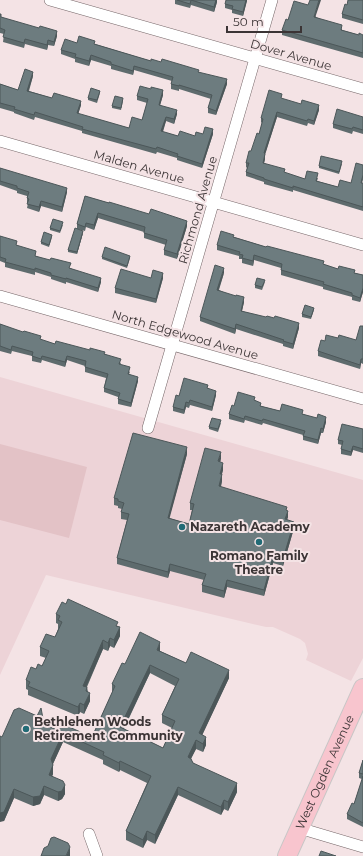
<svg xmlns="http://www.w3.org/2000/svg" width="363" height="856" font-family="Montserrat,sans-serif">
<rect width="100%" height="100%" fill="#f4e3e5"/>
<polygon fill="#edd3d7" points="0,377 363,480 363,658 351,681 306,660 308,654 305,643 300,639 273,627 266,627 46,575 0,675"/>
<polygon fill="#e3c2c6" points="0,444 87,467 69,538 0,520"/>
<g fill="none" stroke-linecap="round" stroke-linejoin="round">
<g stroke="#756668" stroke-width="12">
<g id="minor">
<polyline points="50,0 363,89"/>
<polyline points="0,141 363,245"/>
<polyline points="0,296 363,399"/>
<polyline points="148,428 272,0"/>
<polyline points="299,828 363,847"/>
<polyline points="89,834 97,856"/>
</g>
</g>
<g stroke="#c8c6c6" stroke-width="20">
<g id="primary">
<path id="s1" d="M287 856 363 688"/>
</g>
</g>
<use href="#minor" stroke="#fff" stroke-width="11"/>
<use href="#primary" stroke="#f8c5ce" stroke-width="18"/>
</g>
<g fill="#5e6b6d" fill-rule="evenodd">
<polygon points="175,0 217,0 217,2 214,12 191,5 190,8 175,4"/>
<polygon points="247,0 243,16 232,13 232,10 225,8 225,4"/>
<polygon points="363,0 363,24 342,18 342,14 347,5"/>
<polygon points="308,5 316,17 342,29 342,30 359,35 363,35 363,58 282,35 282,30 288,20"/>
<polygon points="0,14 1,17 57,36 54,46 48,45 47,50 25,44 24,48 3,42 4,34 0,33"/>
<polygon points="95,44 151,61 199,72 227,84 216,115 208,113 208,108 211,99 179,89 179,91 171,89 171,84 172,81 134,70 133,75 111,69 111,66 91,60 89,66 75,62 75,59 61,54 61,50"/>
<polygon points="33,76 29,91 52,98 81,105 78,114 129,128 142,120 147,103 137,100 137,96 163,95 160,105 177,114 174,124 166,121 163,132 178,136 195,136 203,134 213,134 202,168 177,160 177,158 157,152 156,154 82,133 82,131 35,117 34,120 14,113 14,112 0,108 0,84 18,90"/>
<polygon points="100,93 97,103 88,100 88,98"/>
<polygon points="282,99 319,110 314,125 308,123 307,126 277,117 265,154 265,159 264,163 285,173 305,179 318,178 317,181 338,187 351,183 363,165 363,180 362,183 363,183 363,211 293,190 293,192 264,184 264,182 246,176 246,172 247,168 246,167 246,163 259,134 262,123 261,122 261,118"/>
<polygon points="123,101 121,110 112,108 112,106"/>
<polygon points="363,117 363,134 353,131 352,134 333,128 333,124"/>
<polygon points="342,164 339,174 319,168 319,166"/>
<polygon points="0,168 67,192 62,212 41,206 39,212 27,208 28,203 27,203 27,196 17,193 17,191 0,185"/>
<polygon points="85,196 187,226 177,259 164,255 164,250 166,245 144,238 144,232 98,218 94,230 86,227 85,231 77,229 77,224"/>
<polygon points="63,225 60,233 50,230 50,228"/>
<polygon points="0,231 0,236 36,256 70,268 101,282 98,292 66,282 66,284 51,279 51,277 35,272 35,275 5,267 5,263 0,261"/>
<polygon points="83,233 77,254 68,252 68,250"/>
<polygon points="52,237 49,247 41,244 41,242"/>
<polygon points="234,237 338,269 363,275 363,292 360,302 352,300 352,297 323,289 323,287 281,275 281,268 254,260 253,266 242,263 242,259 239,259 239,256 217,250 217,245"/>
<polygon points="102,257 130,258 127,268 102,259"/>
<polygon points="224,273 219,290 244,302 242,311 299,328 293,349 283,346 283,344 236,329 235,334 200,321 200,317"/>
<polygon points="151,278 163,278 156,303 115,293 115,288"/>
<polygon points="265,282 262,290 255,288 255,285"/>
<polygon points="314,310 311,319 302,317 302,314"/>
<polygon points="0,324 41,340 55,344 105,354 121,363 120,365 130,372 129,374 138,381 131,407 118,404 118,397 104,392 104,388 106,378 85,372 85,366 67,360 65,367 42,360 41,363 32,361 32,356 12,351 11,354 0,351"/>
<polygon points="363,326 363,364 361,363 360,369 318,356 318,351 325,341 338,338 356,340"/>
<polygon points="208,388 216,395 212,411 190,405 189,408 186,407 184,414 173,411 173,407 179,396"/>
<polygon points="255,400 261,406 280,411 303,414 326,422 323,433 321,433 318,444 303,440 303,435 263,423 262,425 245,420 244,423 229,419 229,414"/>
<polygon points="221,423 218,432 209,429 209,427"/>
<polygon points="363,429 363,453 353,450 351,456 341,454 341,449 342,445 338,444 338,440"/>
<polygon points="187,454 169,518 189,524 192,510 190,510 190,503 221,459 220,462 223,470 222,474 222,481 221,487 287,510 288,517 287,519 294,528 283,566 273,563 264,596 227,587 224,598 202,592 202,585 204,580 170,571 168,578 117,564 117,558 127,520 121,519 121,512 122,509 118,508 118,506 114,505 114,498"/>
<polygon points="56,614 118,626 120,636 114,648 110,646 108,651 103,649 87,687 90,701 84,714 80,712 78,716 28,695 28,690 26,689 26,680 36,669 42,666 46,658 40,656 40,647 55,637 58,629 58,624 56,623"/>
<path d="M160 651 186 663 229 678 202 735 206 745 203 752 196 749 191 758 193 763 237 792 228 811 224 809 221 815 178 795 155 844 147 840 143 848 126 840V831L147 783 120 770 119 772 103 764V760L63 742 53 764V774L52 776 65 794 62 799 58 801 44 795 40 804 33 806 14 798 4 821 2 737 44 724 57 730 92 737 112 693V684L125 664ZM150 673 175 686 162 715V723L172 728 163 748 124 729Z"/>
<polygon points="363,760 363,827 347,819 347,814 354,804 362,779 359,778 359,773"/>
</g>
<g fill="#4c5759">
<polygon points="216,0 217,0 217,2 214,12 214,7"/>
<polygon points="246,0 247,0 247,1 243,16 243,12"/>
<polygon points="319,0 321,0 314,21 314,17"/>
<polygon points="57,31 57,36 54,46 54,42"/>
<polygon points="48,40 48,45 47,50 47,45"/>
<polygon points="91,55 91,60 89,66 89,61"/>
<polygon points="134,66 134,70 133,75 133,71"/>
<polygon points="33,72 33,76 27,95 27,91"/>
<polygon points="227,79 227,84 216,115 216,111"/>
<polygon points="163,90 163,95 159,109 159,105"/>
<polygon points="81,101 81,105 77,118 77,113"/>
<polygon points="319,105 319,110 314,125 314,121"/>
<polygon points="177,110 177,114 174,124 174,119"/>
<polygon points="277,112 277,117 264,158 264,153"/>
<polygon points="166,117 166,121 161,136 161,131"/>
<polygon points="213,129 213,134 202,168 202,164"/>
<polygon points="265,154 265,159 263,167 263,163"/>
<polygon points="67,188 67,192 62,212 62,207"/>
<polygon points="41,201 41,206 39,212 39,207"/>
<polygon points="98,213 98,218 94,230 94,225"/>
<polygon points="187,221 187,226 177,259 177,254"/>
<polygon points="83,231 83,233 77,254 77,252"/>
<polygon points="254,255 254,260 253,266 253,261"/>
<polygon points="224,268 224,273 217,294 217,290"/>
<polygon points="163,273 163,278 156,303 156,299"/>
<polygon points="101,278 101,282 98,292 98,288"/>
<polygon points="363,288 363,292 360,302 360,298"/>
<polygon points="244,297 244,302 241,315 241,311"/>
<polygon points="299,323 299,328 293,349 293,344"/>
<polygon points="236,324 236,329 235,334 235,329"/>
<polygon points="67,356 67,360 65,367 65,362"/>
<polygon points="361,359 361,363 360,369 360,365"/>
<polygon points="138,377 138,381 131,407 131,403"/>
<polygon points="216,391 216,395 212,411 212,407"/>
<polygon points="186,402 186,407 184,414 184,410"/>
<polygon points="326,417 326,422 323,433 323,429"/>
<polygon points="321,428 321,433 318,444 318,440"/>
<polygon points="353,446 353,450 351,456 351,452"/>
<polygon points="187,447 187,454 168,524 168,518"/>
<polygon points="221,452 221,459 218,468 218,461"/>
<polygon points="223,463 223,470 220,480 220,474"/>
<polygon points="222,474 222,481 219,493 219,486"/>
<polygon points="288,511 288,517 285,526 285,519"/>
<polygon points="294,522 294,528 283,566 283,559"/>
<polygon points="273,557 273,563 264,596 264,590"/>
<polygon points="170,564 170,571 168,578 168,572"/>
<polygon points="227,580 227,587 224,598 224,591"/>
<polygon points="120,627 120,636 114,648 114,640"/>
<polygon points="110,638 110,646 108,651 108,643"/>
<polygon points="103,640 103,649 83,694 83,686"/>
<polygon points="160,642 160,651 157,658 157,650"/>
<polygon points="150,665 150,673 120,736 120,727"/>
<polygon points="229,670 229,678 199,742 199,733"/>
<polygon points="90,693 90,701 84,714 84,705"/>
<polygon points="80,703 80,712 78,716 78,707"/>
<polygon points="63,733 63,742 51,768 51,759"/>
<polygon points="206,737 206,745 203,752 203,744"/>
<polygon points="196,740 196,749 188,765 188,757"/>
<polygon points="120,761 120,770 119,772 119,763"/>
<polygon points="53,765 53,774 49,784 49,775"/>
<polygon points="237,783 237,792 228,811 228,802"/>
<polygon points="65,785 65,794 62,799 58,801 58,792"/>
<polygon points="44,786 44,795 40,804 33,806 33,797"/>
<polygon points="178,787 178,795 155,844 155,835"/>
<polygon points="14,789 14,798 4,821 0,822 0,813"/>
<polygon points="224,800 224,809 221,815 221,807"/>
<polygon points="147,831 147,840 143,848 143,840"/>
<polygon points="70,847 70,856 66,856"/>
</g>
<g fill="#6d7c7f" stroke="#4c5759" fill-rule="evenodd">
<polygon points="177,0 216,0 214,7 191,0 190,4"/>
<polygon points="226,0 246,0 243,12 232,9 233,6 225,4"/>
<polygon points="310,0 319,0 314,17 342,25 341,30 359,35 359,33 363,35 363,53 282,30 286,19 288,20 294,1 308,5"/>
<polygon points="348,0 363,0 363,20 342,14 345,4 347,5"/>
<polygon points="0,14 1,14 1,17 39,28 40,26 57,31 54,42 48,40 47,45 25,39 24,43 3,37 5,30 0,28"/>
<polygon points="79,36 95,41 94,44 151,61 151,59 161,62 162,59 199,70 198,72 227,79 216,111 208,108 212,95 179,85 179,86 171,84 173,77 134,66 133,71 111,64 111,62 91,55 89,61 75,57 76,54 61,50 65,39 77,43"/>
<polygon points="25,69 33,72 27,91 52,98 54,93 81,101 77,113 129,128 132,117 142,120 148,99 137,96 140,86 151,89 151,87 163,90 159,105 177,110 174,119 166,117 161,131 178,136 180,131 195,136 196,132 203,134 205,127 213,129 202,164 177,156 178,154 157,147 156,149 82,129 83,127 35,112 34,115 14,109 15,107 0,103 0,84 18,90"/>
<polygon points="91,88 100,91 97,100 88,98"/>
<polygon points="269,90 282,94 281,98 301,104 302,100 319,105 314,121 308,119 307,121 277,112 264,153 265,154 263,163 285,169 284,172 305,179 307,171 318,173 316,181 338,187 340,180 351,183 356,163 363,165 363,175 361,183 363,183 363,207 293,186 293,188 264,179 264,178 246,172 249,163 246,163 249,151 251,151 257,133 259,134 263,119 261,118"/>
<polygon points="115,96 123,98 121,108 112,106"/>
<polygon points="337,109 363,117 363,130 353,127 352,129 333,124"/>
<polygon points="321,156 342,161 339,172 319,166"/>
<polygon points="0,168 67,188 62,207 41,201 39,207 27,204 29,199 27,198 29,192 17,188 17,186 0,181"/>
<polygon points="85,196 109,203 109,202 149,214 151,209 187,221 177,254 164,250 167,240 144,233 145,227 98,213 94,225 86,223 85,227 77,224"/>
<polygon points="53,219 63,222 60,231 50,228"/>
<polygon points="75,228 83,231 77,252 68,250"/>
<polygon points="221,231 234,235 233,237 266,247 267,246 324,261 323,264 338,269 339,266 355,270 354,273 363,275 363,288 360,298 352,295 352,293 323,284 324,282 281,270 282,264 254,255 253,261 242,258 243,255 239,254 240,252 217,245"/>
<polygon points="44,232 52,235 49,245 41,242"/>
<polygon points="0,236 17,241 16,245 36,251 35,256 50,260 51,258 71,263 69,268 101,278 98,288 66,278 66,279 51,275 51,273 35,268 35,270 5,262 6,259 0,257"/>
<polygon points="105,247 130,256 127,266 102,257"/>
<polygon points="215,265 224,268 217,290 236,296 236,295 244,297 241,311 266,317 267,316 274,318 275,316 299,323 293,344 283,341 284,340 236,324 235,329 200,317"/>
<polygon points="121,269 151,278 153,270 163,273 156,299 115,288"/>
<polygon points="257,278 265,280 262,287 255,285"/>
<polygon points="305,305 314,308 311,317 302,314"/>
<polygon points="0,324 23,332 24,331 41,336 40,339 55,344 56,341 90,350 90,348 105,352 104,354 121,359 119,364 130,367 128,374 138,377 131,403 118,399 120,393 104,388 108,374 85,367 86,361 67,356 65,362 42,356 41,359 32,356 33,352 12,346 11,350 0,346"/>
<polygon points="360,326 363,326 363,359 361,359 360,365 318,351 321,340 325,341 326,335 338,338 339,335 356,340"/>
<polygon points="184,378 208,385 207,388 216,391 212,407 190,400 189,403 186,402 184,410 173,407 176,395 179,396"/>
<polygon points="238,392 255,397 254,400 261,403 260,406 280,411 282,404 303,410 302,414 317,418 318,414 326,417 323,429 321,428 318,440 303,436 305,431 263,419 262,421 245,416 244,419 229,414 232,405 234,406"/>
<polygon points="212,418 221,420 218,429 209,427"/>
<polygon points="342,424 363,429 363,449 353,446 351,452 341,449 343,441 338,440"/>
<polygon points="133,433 187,447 168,518 189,524 194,504 190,503 205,448 221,452 218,461 223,463 220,474 222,474 219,486 287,507 286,510 288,511 285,519 294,522 283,559 273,557 264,590 227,580 224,591 202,585 206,574 170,564 168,572 117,558 129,514 121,512 124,503 118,501 118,499 114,498"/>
<polygon points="68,599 118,622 116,626 120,627 114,640 110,638 108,643 103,640 83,686 87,687 86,691 90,693 84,705 80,703 78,707 28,686 30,682 26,680 31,667 36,669 38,664 42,666 49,651 40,647 46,634 55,637 62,622 58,620 60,616 56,614 62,602 66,604"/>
<path d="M140 632 160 642 157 650 186 663 191 652 229 670 199 733 206 737 203 744 196 740 188 757 191 759 193 763 237 783 228 802 224 800 221 807 178 787 155 835 147 831 143 840 126 831 151 776 120 761 119 763 103 755 104 752 63 733 51 759 53 765 49 775 63 781 65 785 62 791 58 792 44 786 40 796 33 797 14 789 4 812 0 813V736L2 737 14 710 19 708 37 716 41 708 44 724 57 730 60 723 92 737 115 686 112 684 122 663 125 664ZM150 665 179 679 162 715 175 721 163 748 120 727Z"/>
<polygon points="363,760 363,774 359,773"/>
<polygon points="363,776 363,823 347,814 352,803 354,804"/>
<polygon points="54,837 68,843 70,847 66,856 41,856 44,848 48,846 51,838"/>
<polygon points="321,851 336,856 319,856"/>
</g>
<g fill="#226b76" stroke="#f4e3e5" stroke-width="1.5">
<circle cx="182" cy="527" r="4"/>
<circle cx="259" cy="542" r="4"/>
<circle cx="26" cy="729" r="4"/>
</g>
<g text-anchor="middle" stroke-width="4" stroke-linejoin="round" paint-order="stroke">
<g font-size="12" fill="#3b3435" stroke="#f4e3e5">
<text transform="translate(291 55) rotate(16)" y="4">Dover Avenue</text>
<text transform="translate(139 167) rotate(16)" y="4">Malden Avenue</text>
<text transform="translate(198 210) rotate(-74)" y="4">Richmond Avenue</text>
<text transform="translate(185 335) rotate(16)" y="4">North Edgewood Avenue</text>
<text dy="4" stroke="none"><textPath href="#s1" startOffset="92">West Ogden Avenue</textPath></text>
</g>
<g font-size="12" font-weight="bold" fill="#3b3435" stroke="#f4e3e5" text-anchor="start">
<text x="190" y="531">Nazareth Academy</text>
<text x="259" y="560" text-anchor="middle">Romano Family<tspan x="259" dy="14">Theatre</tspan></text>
<text x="34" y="726">Bethlehem Woods<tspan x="34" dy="14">Retirement Community</tspan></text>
</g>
</g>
<path d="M227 26v6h74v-6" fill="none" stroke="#3b3435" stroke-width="2"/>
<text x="233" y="26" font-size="12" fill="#3b3435" stroke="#f4e3e5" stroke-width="3" paint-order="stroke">50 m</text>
</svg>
